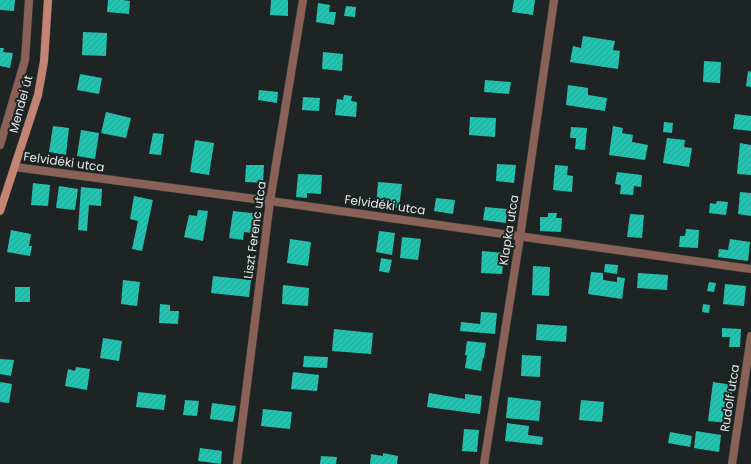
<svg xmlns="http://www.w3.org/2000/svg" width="751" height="464" font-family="Poppins,sans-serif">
<defs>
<pattern id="building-hatch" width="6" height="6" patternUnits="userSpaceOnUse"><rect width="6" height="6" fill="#27c1af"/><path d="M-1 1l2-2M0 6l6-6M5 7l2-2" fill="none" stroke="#2ea294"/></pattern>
</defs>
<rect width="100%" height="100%" fill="#1e2423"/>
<g fill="url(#building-hatch)">
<polygon points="0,0 15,0 14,11 0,10"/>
<polygon points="108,0 123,0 130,1 129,14 107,12"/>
<polygon points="271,0 288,0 288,16 270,15"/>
<polygon points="514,0 535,0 533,15 512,12"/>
<polygon points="318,3 330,5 329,12 336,12 334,25 316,22"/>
<polygon points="346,6 356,7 355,17 344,16"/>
<polygon points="83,32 107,33 106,56 82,55"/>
<polygon points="583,36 615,41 613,50 620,51 618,69 570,62 573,46 581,48"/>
<polygon points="0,48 4,48 3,52 13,53 10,68 0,66"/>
<polygon points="323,52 343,54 342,71 322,69"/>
<polygon points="704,61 721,62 720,83 703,82"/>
<polygon points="748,71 751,72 751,87 746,86"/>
<polygon points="80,74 102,78 99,94 77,90"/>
<polygon points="485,80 511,82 509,94 484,92"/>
<polygon points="568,85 588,88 588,95 607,98 605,111 566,105"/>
<polygon points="259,90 278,92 277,103 258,100"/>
<polygon points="344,95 352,96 351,101 357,102 356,117 335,115 337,99 343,100"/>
<polygon points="303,97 320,98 319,111 302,110"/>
<polygon points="106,112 131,118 126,138 101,133"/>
<polygon points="735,114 751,116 751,131 733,129"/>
<polygon points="470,117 496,118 495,137 469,135"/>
<polygon points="664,122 673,123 672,133 663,132"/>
<polygon points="53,126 69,128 66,155 49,152"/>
<polygon points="613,126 623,128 622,133 633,135 632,142 648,145 645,160 609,155"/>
<polygon points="571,127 587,128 585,150 575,149 576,138 570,138"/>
<polygon points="81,130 99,133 95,159 77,156"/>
<polygon points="153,133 164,134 161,155 149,154"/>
<polygon points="667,138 685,140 684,147 692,148 689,167 663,163"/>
<polygon points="195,140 214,143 209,175 190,172"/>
<polygon points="740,143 751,145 751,175 737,174"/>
<polygon points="497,164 516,165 514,183 496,181"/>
<polygon points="246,165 264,165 263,183 245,182"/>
<polygon points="555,165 568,166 567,175 573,176 572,192 553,190"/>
<polygon points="617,172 642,175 641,187 634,186 633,195 620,194 621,185 615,184"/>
<polygon points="298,174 322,175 321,194 307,193 307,198 296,197"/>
<polygon points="378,182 402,184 399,208 376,206"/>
<polygon points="33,183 50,185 48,206 31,205"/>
<polygon points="59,186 78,189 75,210 56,208"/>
<polygon points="81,187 102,189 101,206 89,205 87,231 78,230"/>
<polygon points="740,192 751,193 751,216 738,214"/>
<polygon points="134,196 153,200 142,251 132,249 138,221 130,219"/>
<polygon points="436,198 455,200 453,214 434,211"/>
<polygon points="717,201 728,202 726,215 709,213 710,203 716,204"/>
<polygon points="485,207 507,209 506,223 483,220"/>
<polygon points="198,210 208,211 203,241 184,237 189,215 197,216"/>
<polygon points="233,211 261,214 259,234 244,232 243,240 229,238"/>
<polygon points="548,213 557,213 556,218 562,218 561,232 540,231 540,217 548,217"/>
<polygon points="630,214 644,215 642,238 627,237"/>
<polygon points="686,229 699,230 698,248 679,247 680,236 685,236"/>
<polygon points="11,230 31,234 29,246 32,246 30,256 7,252"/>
<polygon points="379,231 395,233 392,255 376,252"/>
<polygon points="402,237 421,239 418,260 400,258"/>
<polygon points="290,239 311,242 308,266 287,263"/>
<polygon points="730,239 750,242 748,261 718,257 719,249 728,250"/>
<polygon points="482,251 504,253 502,274 481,273"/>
<polygon points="381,258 392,260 389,273 379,271"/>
<polygon points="605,264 618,265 617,274 604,272"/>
<polygon points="533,266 550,267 549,296 532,295"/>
<polygon points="591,272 603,273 603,280 617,282 617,277 625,278 622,299 588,294"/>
<polygon points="638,273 668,275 667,290 637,288"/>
<polygon points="213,276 251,280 249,297 211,293"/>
<polygon points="123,280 140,282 137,306 121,304"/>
<polygon points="709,282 716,283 714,292 707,291"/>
<polygon points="725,284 746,286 744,306 723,304"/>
<polygon points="283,285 309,288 308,306 282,304"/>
<rect x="15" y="287" width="15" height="15"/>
<polygon points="160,304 170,305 170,311 179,311 178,324 159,323"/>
<polygon points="703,304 710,305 709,313 702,312"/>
<polygon points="481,312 497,313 495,334 460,331 461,322 480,324"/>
<polygon points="537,324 567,326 566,342 536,340"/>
<polygon points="722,328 741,329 740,347 729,347 730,337 722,337"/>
<polygon points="334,329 373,333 371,354 332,351"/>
<polygon points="103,338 122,341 119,361 100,358"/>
<polygon points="467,341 486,343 484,358 483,358 481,371 465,368 467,355 465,355"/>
<polygon points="522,355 541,356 540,377 521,376"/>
<polygon points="304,356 328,357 327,368 303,367"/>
<polygon points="0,359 14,360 11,376 0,374"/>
<polygon points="76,367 90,369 87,390 65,386 68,369 75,371"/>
<polygon points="293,372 319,375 317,391 291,389"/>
<polygon points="0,382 12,384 9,403 0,402"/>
<polygon points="713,382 733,385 728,423 708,421"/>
<polygon points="138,392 166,395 164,410 136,407"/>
<polygon points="429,393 465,399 465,394 482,396 480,414 427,407"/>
<polygon points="508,397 541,401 539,421 506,418"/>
<polygon points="185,400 199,401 197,416 183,415"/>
<polygon points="581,400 604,402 602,422 579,420"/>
<polygon points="212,403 236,406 233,422 210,419"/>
<polygon points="263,409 292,412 290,429 261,426"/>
<polygon points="507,423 529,426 528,435 543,437 542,445 505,441"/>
<polygon points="464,429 479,430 477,452 462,451"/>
<polygon points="696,431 721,435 719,452 694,448"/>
<polygon points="670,432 692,436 690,447 668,443"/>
<polygon points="200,448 222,451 221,464 198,461"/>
<polygon points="383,453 398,456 397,464 370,464 371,454 383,456"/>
<polygon points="321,456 337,457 336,464 320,464"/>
</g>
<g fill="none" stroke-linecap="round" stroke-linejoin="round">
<g stroke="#393f3e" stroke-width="9">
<g id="street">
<polyline points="0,145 25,60 29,0"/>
<polyline points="15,167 270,201 751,269"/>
<polyline points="237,464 270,201 303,0"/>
<polyline points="484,464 520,237 554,0"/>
<polyline points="732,464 751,336"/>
</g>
</g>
<g stroke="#393f3e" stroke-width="9">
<polyline id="secondary" points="0,211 38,95 44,61 48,0"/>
</g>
<use href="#street" stroke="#896157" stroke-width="8"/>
<use href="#secondary" stroke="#c48474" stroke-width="8"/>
</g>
<g text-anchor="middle" stroke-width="4" stroke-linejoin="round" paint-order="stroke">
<g font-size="12" fill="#e2e7e6" stroke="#1e2423">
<text transform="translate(21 104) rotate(-75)" y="4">Mendei út</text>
<text transform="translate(64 162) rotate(8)" y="4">Felvidéki utca</text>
<text transform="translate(385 205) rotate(8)" y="4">Felvidéki utca</text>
<text transform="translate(255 230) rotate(-82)" y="4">Liszt Ferenc utca</text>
<text transform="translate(509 230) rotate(-81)" y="4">Klapka utca</text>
<text transform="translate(730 398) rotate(-81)" y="4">Rudolf utca</text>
</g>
</g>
</svg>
